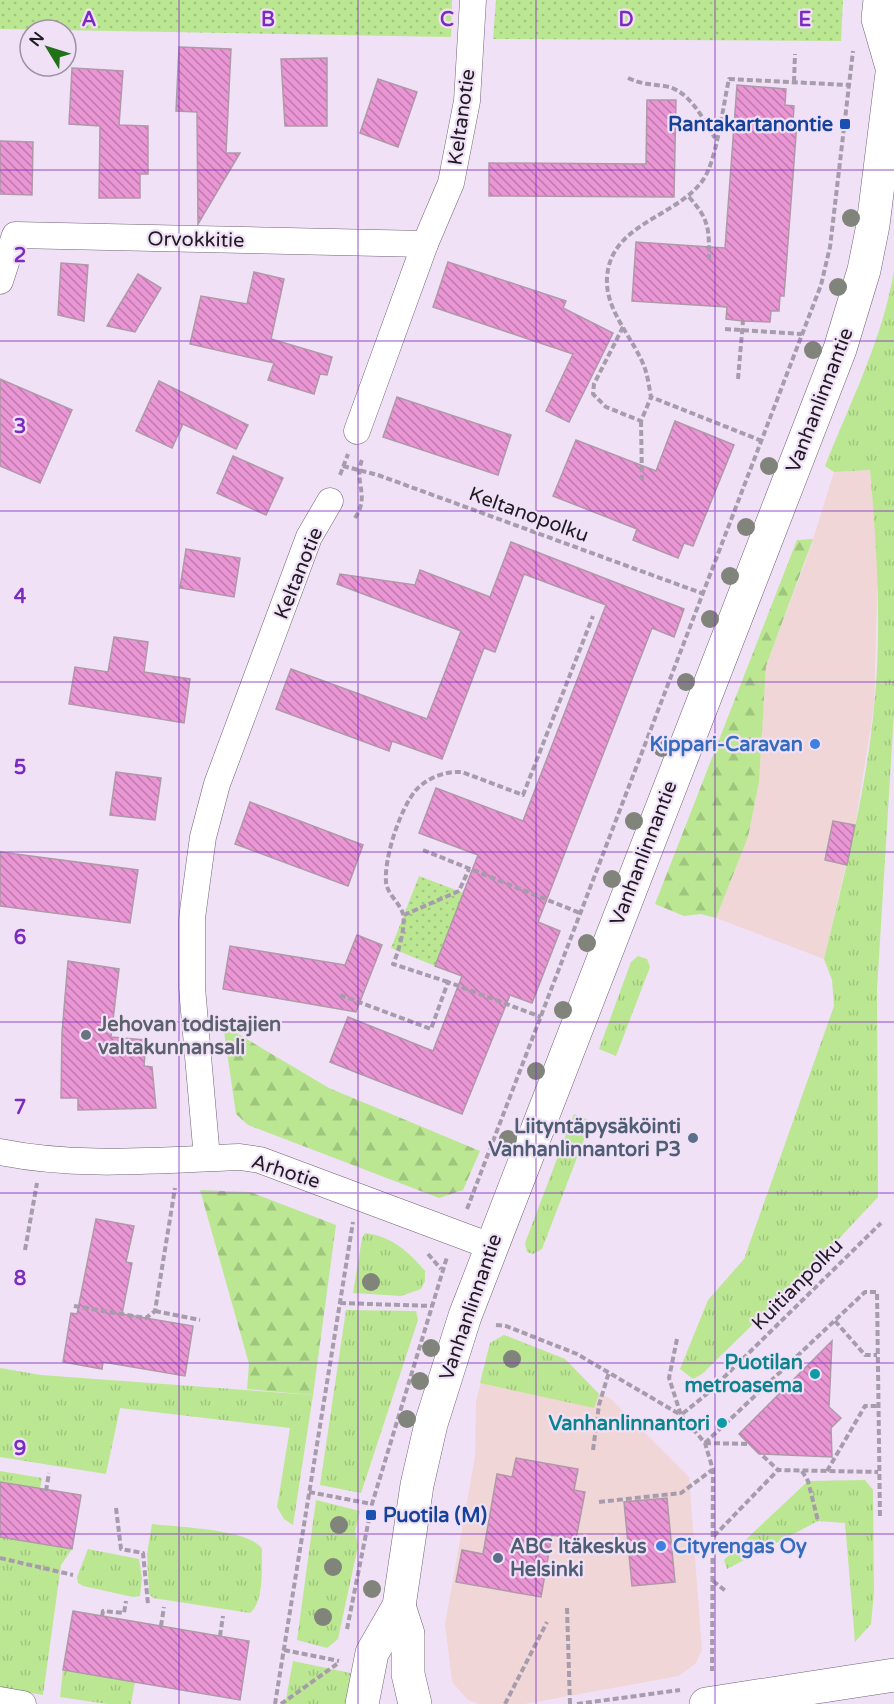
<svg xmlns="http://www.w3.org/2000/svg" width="894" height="1704" font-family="'Varela Round',sans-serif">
<defs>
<pattern id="grass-tufts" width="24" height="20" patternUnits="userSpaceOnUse" patternTransform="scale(1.5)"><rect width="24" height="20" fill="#bbe792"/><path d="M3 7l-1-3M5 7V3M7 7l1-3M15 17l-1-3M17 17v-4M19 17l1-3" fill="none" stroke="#a0c67e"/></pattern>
<pattern id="forest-firs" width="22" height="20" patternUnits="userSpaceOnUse" patternTransform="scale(1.5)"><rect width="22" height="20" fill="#bbe792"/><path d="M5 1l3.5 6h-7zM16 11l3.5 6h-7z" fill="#a0c67e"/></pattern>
<pattern id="park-dots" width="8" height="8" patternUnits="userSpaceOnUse" patternTransform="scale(1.5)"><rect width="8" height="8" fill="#bbe792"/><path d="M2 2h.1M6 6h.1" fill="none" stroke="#a0c67e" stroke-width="1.8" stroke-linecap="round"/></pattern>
<pattern id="building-back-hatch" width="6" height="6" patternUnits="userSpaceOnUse" patternTransform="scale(1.5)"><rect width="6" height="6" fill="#eb96d4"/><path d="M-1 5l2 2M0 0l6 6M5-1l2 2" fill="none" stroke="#be7aac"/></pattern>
</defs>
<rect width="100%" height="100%" fill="#f0e1f7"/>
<g fill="#f1d6d8">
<polygon points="870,470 878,561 874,707 855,825 824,959 716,918 748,837 759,782 766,666 807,558 834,472"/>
<polygon points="504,1335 565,1359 599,1394 610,1398 689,1477 702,1650 696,1663 679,1676 525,1704 479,1704 468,1700 452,1682 445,1624 475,1457 476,1402 490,1343"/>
</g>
<g fill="url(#grass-tufts)">
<path d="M894 271V713L877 989 878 1197 817 1262 702 1374 693 1379 680 1369 708 1300 744 1259 834 1006 832 980 824 959C844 876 866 792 874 708 882 629 877 549 870 470L834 472 825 466C850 403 883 338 894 271Z"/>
<polygon points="638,956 647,959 650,967 616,1056 599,1049 631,962"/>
<polygon points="574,1114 591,1121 542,1249 533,1254 527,1252 525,1243"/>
<path d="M365 1233C391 1236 409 1252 425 1271V1281L421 1289 401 1296 353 1293 362 1238Z"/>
<polygon points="346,1310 416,1311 418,1320 361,1493 320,1485"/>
<polygon points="504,1335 565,1359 599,1394 594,1408 480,1383 490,1343"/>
<polygon points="0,1368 41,1375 313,1395 293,1525 284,1519 277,1507 290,1428 120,1408 106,1474 0,1457"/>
<polygon points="0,1471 42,1478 40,1489 0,1482"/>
<polygon points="865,1480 873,1490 874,1592 871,1624 855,1642 845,1523 818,1521 727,1569 724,1560 808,1481"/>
<polygon points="316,1500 360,1511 355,1531 358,1546 338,1639 327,1648 297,1640"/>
<path d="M152 1524C175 1527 251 1529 262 1549 261 1566 265 1601 250 1613L153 1598 149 1594 147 1554Z"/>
<polygon points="0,1537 72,1549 61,1565 43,1695 0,1688"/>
<polygon points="88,1549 139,1559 142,1578 140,1596 133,1597 83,1586 78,1583 77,1577"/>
<polygon points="293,1661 360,1675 352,1704 285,1704"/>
<polygon points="63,1670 135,1682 131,1704 107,1704 60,1697"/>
</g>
<g fill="url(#forest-firs)">
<polygon points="813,539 766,666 759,782 748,837 716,918 701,914 684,916 655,904 797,540"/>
<polygon points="223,1025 329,1088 480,1151 463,1190 439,1198 248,1125 236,1114"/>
<polygon points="200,1190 250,1192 336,1225 313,1395 247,1389 249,1364"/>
</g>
<g fill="url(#park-dots)">
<polygon points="0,0 452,0 451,37 0,29"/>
<polygon points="496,0 843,0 841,41 493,39"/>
<polygon points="419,876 464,893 435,966 391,948"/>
</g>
<g fill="url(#building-back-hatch)" stroke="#af99a8" stroke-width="1.5">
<polygon points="179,47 231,49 226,153 240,153 198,224 197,112 176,111"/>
<polygon points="327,58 327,126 285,126 281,59"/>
<polygon points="72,68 123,71 119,125 148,126 148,174 140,174 140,198 99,198 100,126 69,124"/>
<polygon points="378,79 417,92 398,147 360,133"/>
<polygon points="737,85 786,89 785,105 794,106 793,121 797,122 784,296 780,296 779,311 771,311 770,322 743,321 726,319 727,307 632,301 636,242 725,248"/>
<polygon points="647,100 676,100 674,197 489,196 489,163 646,164"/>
<polygon points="0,141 33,142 32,195 0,194"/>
<polygon points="448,262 566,301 563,308 613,333 569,422 546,411 573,354 433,307"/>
<polygon points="61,263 88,265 84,321 58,315"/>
<polygon points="254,272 284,279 271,339 332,357 327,375 320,374 314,394 268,380 274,363 190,344 201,296 247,304"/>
<polygon points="138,274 161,288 135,332 107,326"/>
<polygon points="0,379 72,410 40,483 0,466"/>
<polygon points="159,381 248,425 236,449 183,424 172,448 136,431"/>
<polygon points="397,397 511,435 498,475 383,437"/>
<polygon points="675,421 734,445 693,546 684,543 678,558 633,540 637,529 553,496 576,440 656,471"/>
<polygon points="233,456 283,478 266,515 217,493"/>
<polygon points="511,542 684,609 674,637 652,628 538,922 560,931 532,1003 510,995 462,1114 330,1062 348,1017 433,1051 462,976 435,966 478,855 419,833 436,788 523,821 606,605 524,574 495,652 484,648 442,759 392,741 389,751 276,709 291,669 427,719 461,631 337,584 340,574 415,585 420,570 490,597"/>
<polygon points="186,549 240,558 234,597 180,588"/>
<polygon points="114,637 148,642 144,672 190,679 184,723 69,704 75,667 108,672"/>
<polygon points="116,772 161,778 155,820 110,815"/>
<polygon points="250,802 363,845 348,886 235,844"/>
<polygon points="833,821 855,825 847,865 825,860"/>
<polygon points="0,852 138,870 130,923 0,906"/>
<polygon points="357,935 382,945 356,1012 223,989 230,946 345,965"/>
<polygon points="68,961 119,969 111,1037 146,1040 144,1066 152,1067 156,1108 78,1110 78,1098 61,1098 62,1033"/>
<polygon points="96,1219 134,1226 126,1262 132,1263 122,1314 193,1326 185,1376 103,1362 102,1369 63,1362 71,1313 77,1314"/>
<polygon points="832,1341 829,1407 841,1418 831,1428 832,1457 759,1454 739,1434"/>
<polygon points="516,1458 578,1469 574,1490 585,1492 576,1539 552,1535 541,1597 456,1582 462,1550 483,1554 497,1474 512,1477"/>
<polygon points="0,1482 81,1495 72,1549 0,1537"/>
<polygon points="667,1498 675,1582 632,1586 624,1502"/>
<polygon points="73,1611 249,1641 240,1700 63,1670"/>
</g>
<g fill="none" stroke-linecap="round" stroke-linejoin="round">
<g stroke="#706375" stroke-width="27">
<g id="street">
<polyline points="0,281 15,235 425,244"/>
<polyline points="357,431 425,244 451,183 467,101 473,0"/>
<path d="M0 1152C79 1168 159 1160 240 1157L260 1160 490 1246"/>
<polyline points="207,1158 192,988 192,918 203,837 217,784 309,537 330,501"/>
<polyline points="0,1700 23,1704"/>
</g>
</g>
<g stroke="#706375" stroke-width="34">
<g id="secondary">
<polyline points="880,0 878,19 891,64"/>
<polyline points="399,1606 408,1634 408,1674 415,1704"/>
<polyline points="362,1704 372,1653 399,1606 417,1485 431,1424 465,1316 840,349 864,270 873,225 894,57"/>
<polyline points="706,1704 894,1675"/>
</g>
</g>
<g stroke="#a79cac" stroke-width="4" stroke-dasharray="6 3" stroke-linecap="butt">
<path d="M628 78C641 84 650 84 664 86 689 89 703 119 715 138"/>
<polyline points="794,82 795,54"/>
<path d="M689 197C710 220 709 230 709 260"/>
<polyline points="623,327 594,384 593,394 606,407 641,421 651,397"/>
<polyline points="725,329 802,334"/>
<polyline points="738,379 743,321"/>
<polyline points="641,421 642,480"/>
<path d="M762 441 651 397C649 387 648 376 644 366 633 338 605 310 607 278 610 223 676 218 703 180 717 160 723 105 729 79L849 85"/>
<polyline points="343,466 378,475 704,594"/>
<polyline points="340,475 348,454"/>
<path d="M355 518C371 494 352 482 363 457"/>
<polyline points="423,850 580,913"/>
<polyline points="404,915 459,891 469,869"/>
<path d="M448 982 393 964C398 954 406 926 403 914 400 903 387 894 386 882 384 858 400 809 416 790 428 777 446 771 462 772L523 795 593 616"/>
<polyline points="340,995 431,1029 448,982 541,1017"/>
<polyline points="467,1209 821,285 830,247 853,51"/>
<polyline points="25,1250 37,1183"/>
<polyline points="428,1254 441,1269"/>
<polyline points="340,1303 431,1306"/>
<polyline points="74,1306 146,1318 155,1311 175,1188"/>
<polyline points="155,1311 200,1320"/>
<polyline points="835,1321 865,1355 877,1355"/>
<polyline points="496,1325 506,1326 577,1354 681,1415 705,1443 713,1470 712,1671"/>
<polyline points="677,1339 669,1378 681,1415 708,1393 881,1223"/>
<polyline points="705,1443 865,1292 877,1292 880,1519"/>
<polyline points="705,1443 749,1444"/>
<polyline points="593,1450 599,1405 609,1372"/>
<polyline points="763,1456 778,1470 878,1472"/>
<polyline points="802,1471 808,1481 818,1521"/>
<polyline points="827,1471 865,1406 878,1406"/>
<polyline points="46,1491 49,1473"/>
<polyline points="309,1492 372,1504"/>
<polyline points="599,1502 681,1493 712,1470"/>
<polyline points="116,1508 121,1549 143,1553 148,1604"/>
<polyline points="714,1536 778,1470"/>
<polyline points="0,1558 73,1575"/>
<polyline points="713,1581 727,1592"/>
<polyline points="567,1608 570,1704"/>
<polyline points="102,1616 103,1611 124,1613 126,1601"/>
<polyline points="161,1626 164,1607"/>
<polyline points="347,1629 372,1504 447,1257"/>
<polyline points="220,1636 223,1616"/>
<polyline points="284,1650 339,1661"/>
<polyline points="275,1704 353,1222"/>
<polyline points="281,1704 337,1664"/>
<polyline points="505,1704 547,1622"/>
<polyline points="577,1704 680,1690"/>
</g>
<use href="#street" stroke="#fff" stroke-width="26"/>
<use href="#secondary" stroke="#fff" stroke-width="33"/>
</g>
<g fill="#81847a">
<circle cx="851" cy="218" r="9"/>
<circle cx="838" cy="287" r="9"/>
<circle cx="813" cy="350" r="9"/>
<circle cx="769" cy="466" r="9"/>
<circle cx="746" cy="527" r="9"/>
<circle cx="730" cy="576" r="9"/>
<circle cx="710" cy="619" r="9"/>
<circle cx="686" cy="682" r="9"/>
<circle cx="662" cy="748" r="9"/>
<circle cx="634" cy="821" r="9"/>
<circle cx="612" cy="879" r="9"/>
<circle cx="587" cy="943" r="9"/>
<circle cx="563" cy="1010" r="9"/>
<circle cx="536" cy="1071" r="9"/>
<circle cx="508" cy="1139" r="9"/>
<circle cx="371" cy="1282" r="9"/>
<circle cx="431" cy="1348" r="9"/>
<circle cx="512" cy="1359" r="9"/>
<circle cx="420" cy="1381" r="9"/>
<circle cx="407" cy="1419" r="9"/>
<circle cx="339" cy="1525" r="9"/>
<circle cx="333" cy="1567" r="9"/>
<circle cx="372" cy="1589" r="9"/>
<circle cx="323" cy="1617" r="9"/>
</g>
<path fill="none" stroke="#7b2cbf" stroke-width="1.5" stroke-opacity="0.55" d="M179 0V1704M358 0V1704M536 0V1704M715 0V1704M0 170H894M0 341H894M0 511H894M0 682H894M0 852H894M0 1022H894M0 1193H894M0 1363H894M0 1534H894"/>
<g fill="#1a4fb4" stroke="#f0e1f7" stroke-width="2">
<rect x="839" y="118" width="12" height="12" rx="3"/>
<rect x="365" y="1509" width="12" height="12" rx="3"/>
</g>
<g fill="#3f7fe0" stroke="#f0e1f7" stroke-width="2">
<circle cx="815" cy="744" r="6"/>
<circle cx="661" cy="1546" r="6"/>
</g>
<circle fill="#6b7280" stroke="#f0e1f7" stroke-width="2" cx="86" cy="1035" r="6"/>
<g fill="#5c6f8a" stroke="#f0e1f7" stroke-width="2">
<circle cx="693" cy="1138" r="6"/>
<circle cx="498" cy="1558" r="6"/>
</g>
<g fill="#0f9aa8" stroke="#f0e1f7" stroke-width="2">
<circle cx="815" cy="1374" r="6"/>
<circle cx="722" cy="1423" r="6"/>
</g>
<g text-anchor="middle" stroke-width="4.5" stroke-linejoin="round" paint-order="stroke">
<g font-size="20" fill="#201b22" stroke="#f0e1f7">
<text transform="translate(461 117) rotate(-82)" y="7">Keltanotie</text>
<text transform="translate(196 239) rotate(1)" y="7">Orvokkitie</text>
<text transform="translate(819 400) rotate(-69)" y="7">Vanhanlinnantie</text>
<text transform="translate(529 514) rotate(20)" y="7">Keltanopolku</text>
<text transform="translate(298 573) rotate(-68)" y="7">Keltanotie</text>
<text transform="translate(643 853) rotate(-69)" y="7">Vanhanlinnantie</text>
<text transform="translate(286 1171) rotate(18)" y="7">Arhotie</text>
<text transform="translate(797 1284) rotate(-45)" y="7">Kuitianpolku</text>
<text transform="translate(470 1307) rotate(-71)" y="7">Vanhanlinnantie</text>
</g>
<g font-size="20" font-weight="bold" fill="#164399" stroke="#f0e1f7" text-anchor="end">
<text x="833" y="131">Rantakartanontie</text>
<text x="383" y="1522" text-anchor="start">Puotila (M)</text>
</g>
<g font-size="20" font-weight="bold" fill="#366cbe" stroke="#f0e1f7" text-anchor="end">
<text x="803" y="751">Kippari-Caravan</text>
<text x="673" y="1553" text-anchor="start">Cityrengas Oy</text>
</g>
<g font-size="20" font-weight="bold" fill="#5b616d" stroke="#f0e1f7" text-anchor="start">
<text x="98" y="1031">Jehovan todistajien<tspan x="98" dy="23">valtakunnansali</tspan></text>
</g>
<g font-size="20" font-weight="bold" fill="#4e5e75" stroke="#f0e1f7" text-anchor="end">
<text x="681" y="1133">Liityntäpysäköinti<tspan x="681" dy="23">Vanhanlinnantori P3</tspan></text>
<text x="510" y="1553" text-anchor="start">ABC Itäkeskus<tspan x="510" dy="23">Helsinki</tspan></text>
</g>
<g font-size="20" font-weight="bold" fill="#0d838f" stroke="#f0e1f7" text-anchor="end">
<text x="803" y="1369">Puotilan<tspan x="803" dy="23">metroasema</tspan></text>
<text x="710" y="1430">Vanhanlinnantori</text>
</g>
</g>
<g font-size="20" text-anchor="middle" font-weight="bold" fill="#7b2cbf" stroke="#f0e1f7" stroke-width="4.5" stroke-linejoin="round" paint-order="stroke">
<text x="89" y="26">A</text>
<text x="268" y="26">B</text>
<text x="447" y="26">C</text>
<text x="626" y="26">D</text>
<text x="805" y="26">E</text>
<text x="20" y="262">2</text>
<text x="20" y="433">3</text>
<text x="20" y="603">4</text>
<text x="20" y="774">5</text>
<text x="20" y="944">6</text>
<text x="20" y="1114">7</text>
<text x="20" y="1285">8</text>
<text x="20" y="1455">9</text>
</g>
<g transform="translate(48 48) rotate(308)"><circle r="28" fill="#f0e1f7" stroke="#9d92a2" stroke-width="1.5"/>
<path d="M0-4.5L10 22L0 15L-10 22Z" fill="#217118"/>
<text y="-9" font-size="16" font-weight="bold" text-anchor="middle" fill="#201b22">N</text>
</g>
</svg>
